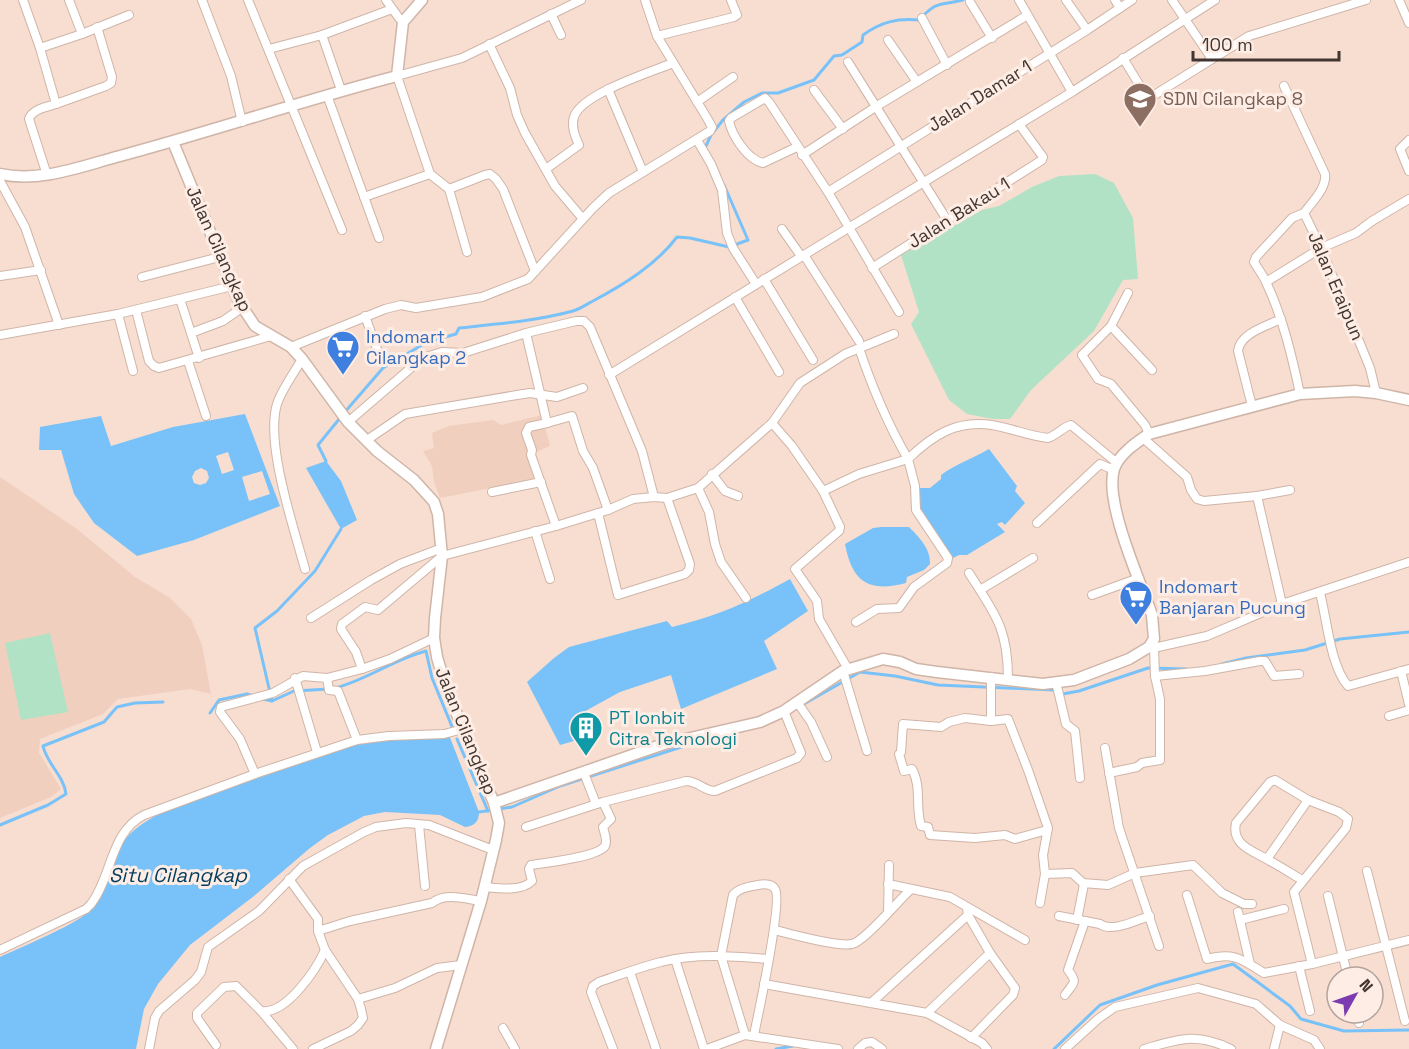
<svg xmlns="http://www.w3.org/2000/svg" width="1409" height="1049" font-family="'Space Grotesk',sans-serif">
<rect width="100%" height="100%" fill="#f8ded0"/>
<g fill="#f1cfbe">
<polygon points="542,415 550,446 534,453 541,478 440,498 434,482 432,466 423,451 434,448 432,433 449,426 493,420 501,425"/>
<polygon points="0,477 77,529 135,577 170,598 191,619 202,645 211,694 190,689 118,699 103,714 40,739 39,753 61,789 51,797 0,818"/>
</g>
<g fill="#b1e2c5">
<polygon points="1095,174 1114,183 1133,218 1138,279 1123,280 1094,331 1031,390 1010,419 993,419 967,414 949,400 911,324 919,312 901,255 982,210 999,206 1032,187 1059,176"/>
<polygon points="50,633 68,712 21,720 5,643"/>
</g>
<g fill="#79c2f9" fill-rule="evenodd">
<path d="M245 414 280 506 194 540 137 556 94 523 74 494 61 450H39L40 427 101 416 111 446 173 427ZM228 452 234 470 222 474 216 456ZM201 468 207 471 209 478 206 483 200 485 194 483 192 477 195 471ZM262 471 270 494 249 501 242 477Z"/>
<path d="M989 449 1017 486 1015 491 1025 503 1005 525 1002 522 997 524 1005 532 967 555H959L951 559 918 506 919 488H930L941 479V475C956 464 974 458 989 449Z"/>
<polygon points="326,461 341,481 357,520 341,529 306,468"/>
<path d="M881 527H909C919 537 931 549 930 564L924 570 907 577 906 583C869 593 852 582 845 544L873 528Z"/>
<path d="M790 579 808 611 764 641 777 669 681 709 671 675 620 692 580 714 588 737 560 745 527 682 554 658 569 647 667 621 672 627C719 616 748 602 790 579Z"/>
<path d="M449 735 479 812C479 821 475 826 465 827L440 815 385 812 364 816 328 835 310 848 254 896 190 945 158 984 144 1009 136 1049H0V957C23 946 79 924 94 907 103 897 106 883 110 870 121 836 135 827 164 811L341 749 375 740Z"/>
</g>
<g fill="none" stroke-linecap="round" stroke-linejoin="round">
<g stroke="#79c2f9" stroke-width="3">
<path d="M706 150 705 148 711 135 723 120 744 102 762 93H778L814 80 834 56 842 55 862 42 863 35C881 22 897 18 919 20 938 0 938 6 963 0"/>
<path d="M344 413 383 368 427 342 456 334 459 328C497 324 536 321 573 311 580 309 587 304 593 301 623 285 656 265 677 237L690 238 729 247 748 240 724 185"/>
<polyline points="326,461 318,445 340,418"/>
<polyline points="1222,664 1246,658 1305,650 1340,639 1409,632"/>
<path d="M335 688C367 680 394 659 426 651L432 678 453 729"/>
<polyline points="263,699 272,701 294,691 329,689"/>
<polyline points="272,701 255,628 277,611 315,571 341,529"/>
<polyline points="804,704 860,672 895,676 938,685 1054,690 1057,695 1079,691 1148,668 1187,669"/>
<polyline points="210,713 219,700 247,694 254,696"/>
<polyline points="457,739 488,811"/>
<polyline points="499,809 512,807 560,786 697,742"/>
<polyline points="479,812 493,810"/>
<path d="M0 825 48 805 66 794C64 776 47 764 43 746L104 722 117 707 135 703 163 702"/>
<polyline points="776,1049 793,1046"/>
<polyline points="1054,1049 1100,1005 1157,985 1233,964 1290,1006 1301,1019 1344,1031 1409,1030"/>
</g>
<g stroke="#cfb5a8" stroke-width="10">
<g id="minor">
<path d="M23 0 40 48 56 104C47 107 32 109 29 119L47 175"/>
<polyline points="69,0 82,34"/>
<polyline points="202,0 231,76 242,122"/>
<polyline points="248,0 342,230"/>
<polyline points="386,0 399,18 403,22"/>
<polyline points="1019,0 1072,92"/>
<polyline points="1066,0 1087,30"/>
<polyline points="1115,0 1120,8"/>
<polyline points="1172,0 1212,59"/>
<polyline points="1399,0 1409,23"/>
<polyline points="970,2 992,38"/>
<polyline points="551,14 561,35"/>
<polyline points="922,18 947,65"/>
<polyline points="322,35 341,90"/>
<polyline points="657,36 734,17 737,15 731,0"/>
<polyline points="888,40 917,82"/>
<polyline points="489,44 510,88 517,115 525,133 555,186 583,219"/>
<polyline points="40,48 82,34 129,15"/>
<polyline points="269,49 322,35 392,9"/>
<polyline points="1123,58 1148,99 1249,36 1366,0"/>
<polyline points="848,62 947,220"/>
<path d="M1284 86 1325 174C1327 188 1312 202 1304 213L1321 248 1370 368 1376 393"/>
<polyline points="608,89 643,172"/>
<polyline points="814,90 843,129"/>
<polyline points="327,95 379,238"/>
<polyline points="697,102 733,77"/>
<polyline points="56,104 106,86 111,83 112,77 97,27"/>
<polyline points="697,140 711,164 722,190 727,233 733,248 756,284"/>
<polyline points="1409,140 1400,149 1409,171"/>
<path d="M797 147 763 163C748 160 732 136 729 121L731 118 765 98 769 102 828 192 899 312"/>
<polyline points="802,155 877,106 1026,16"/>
<path d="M546 169 579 145C575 136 571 127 574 117 581 94 651 72 673 63"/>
<polyline points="0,181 25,227 59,325"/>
<polyline points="449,189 485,175 490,174 496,179 503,189 535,271"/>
<polyline points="828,192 1087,30 1132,0"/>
<polyline points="364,197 430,174"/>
<polyline points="782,229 801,256"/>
<polyline points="467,252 449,189 430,174 397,76 462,58 581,0"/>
<polyline points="804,255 859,341"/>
<polyline points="872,268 1042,160 1043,157 1019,124"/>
<polyline points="0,276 41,270"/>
<polyline points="142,277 220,257"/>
<polyline points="764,279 813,360"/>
<polyline points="1266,282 1321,248 1356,233 1372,221 1409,199"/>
<polyline points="1128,293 1111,326 1082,355 1098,379 1111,384 1145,425 1149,434"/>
<polyline points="735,297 779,372"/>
<polyline points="180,299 199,358"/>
<polyline points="136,310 149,361 154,366 159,368 271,336"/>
<polyline points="118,314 133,371"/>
<polyline points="365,316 381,360"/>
<polyline points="1111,326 1152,370"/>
<polyline points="191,333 223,321 243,307"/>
<polyline points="526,333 547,423 529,427 526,433 532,450 531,455 556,526"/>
<polyline points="0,335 118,314 232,286"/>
<polyline points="291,347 385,309 401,305 416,308 482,297 528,279 593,208 609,193 710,131 712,127 707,118 657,36 645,0"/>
<path d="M302 359C294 373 282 389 277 404 265 444 294 528 305 569"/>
<polyline points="188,361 206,416"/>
<polyline points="609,375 804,255 1072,92 1215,0"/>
<path d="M1300 394C1292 356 1283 318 1266 282 1263 275 1258 269 1254 262L1256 257 1292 218 1304 213"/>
<path d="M1252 406 1238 351C1240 333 1267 326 1281 319"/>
<polyline points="348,422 412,367 426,357 442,352 463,353 526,333 576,321 584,321 590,327 642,451 654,497"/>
<polyline points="547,423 572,416 583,451 593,468 608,510"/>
<path d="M772 423 792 446 823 491 859 474 908 459C887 423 872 387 859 348"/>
<polyline points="1143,438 1187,477 1191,490 1197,499 1204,501 1257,496"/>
<polyline points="367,440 405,414 517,395 530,393 557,397 583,388"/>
<polyline points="712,474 725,491 738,496"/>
<polyline points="698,488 709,512 715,544 721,562 746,598"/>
<polyline points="823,491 840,527 839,531 795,569 817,601 819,619 848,669"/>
<polyline points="492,492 541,482"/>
<polyline points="598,513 618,595 685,574 689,570 690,564 667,498"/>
<polyline points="1037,523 1100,464 1114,470"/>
<polyline points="535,531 550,579"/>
<path d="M969 573C995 614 1008 628 1008 679"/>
<polyline points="980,590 1033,558"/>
<path d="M1320 593C1327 619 1330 665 1348 686L1409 669"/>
<polyline points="1092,595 1139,578"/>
<polyline points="1282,604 1257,496 1290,490"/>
<polyline points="311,618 371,580 400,564 442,548"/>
<path d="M856 622 877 609 899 608 914 587 947 563 948 558 916 510 915 486 908 459C933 435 956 420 992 425 1011 428 1029 436 1048 438 1057 435 1063 427 1071 425L1117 463"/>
<polyline points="1150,646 1158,647 1207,636 1282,604 1409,562"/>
<polyline points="362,669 356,652 341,629 342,624 365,607 378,610 442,556 556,526 608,510 633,499 654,497 667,498 698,488 772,423 800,383 845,354 894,334"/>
<polyline points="843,671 867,751"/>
<polyline points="1401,671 1409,704"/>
<polyline points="1155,676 1205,671 1260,661 1265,661 1274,676 1299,674"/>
<polyline points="295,678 317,752"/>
<polyline points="327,678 329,690 338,691 357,740"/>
<polyline points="1056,682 1066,724 1075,731 1080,778"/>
<polyline points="797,702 811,722 827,757"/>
<polyline points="1389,716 1409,710"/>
<polyline points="991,721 991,677"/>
<polyline points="1105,748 1119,828 1159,946"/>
<polyline points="584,773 596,804"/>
<polyline points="1109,773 1137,767 1142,763 1160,760 1160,699 1155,676 1154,647"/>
<polyline points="255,774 240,739 220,712 221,707 273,693 303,676 327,678 362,669 390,659 434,638"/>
<polyline points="419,825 425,886"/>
<path d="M526 827 603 802 686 781C698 781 704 791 715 791L797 758 801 753 784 711"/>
<polyline points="1267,859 1308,800"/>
<polyline points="1367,871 1405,1021"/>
<polyline points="1045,874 1072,873 1083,883 1108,885 1135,873 1193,865 1222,893 1244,904 1252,904"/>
<polyline points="289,879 318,919 318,931 325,950 358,999 361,1009 363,1018 358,1025 351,1031 313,1049"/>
<path d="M1302 880C1292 874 1281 867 1270 861 1254 851 1231 846 1236 823L1270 782 1275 780 1308 800 1339 812 1348 819 1346 828 1294 892 1312 964"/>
<polyline points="888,884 950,897 1025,940"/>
<path d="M484 887C498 888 521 892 532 881L529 869 531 865C545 863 598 857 605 846 608 841 604 832 603 827L611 819 603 802"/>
<path d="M1187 895 1207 959C1234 952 1241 959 1264 973L1312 964 1409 940"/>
<polyline points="1328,896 1348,977"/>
<path d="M1040 903 1045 874 1043 855 1048 828 1028 770 1008 719 991 721 965 718 949 722 941 727 903 724 901 752 899 754 904 771 912 769C922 787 915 807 921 826L928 827 930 835 975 838 1005 835 1015 839 1047 830"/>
<polyline points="967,908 968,915 990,953 1015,988 1013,995 971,1038"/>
<polyline points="888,912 889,865"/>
<polyline points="1238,912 1250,964"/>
<path d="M1059 916 1100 924C1112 933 1136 920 1150 916"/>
<polyline points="1077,920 1084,884"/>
<polyline points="1240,920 1284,909"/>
<path d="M774 930C792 934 836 947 852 944 864 942 899 900 910 890"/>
<path d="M318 931 350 921 432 903C445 892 466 899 481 901"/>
<path d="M0 950 86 909 91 904C112 877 110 832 144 815L255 774 357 740 389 736 444 734 463 729"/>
<polyline points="675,959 704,1049"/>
<polyline points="1299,966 1310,1011"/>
<polyline points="630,972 656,1049"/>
<polyline points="764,984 927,1013 982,1043 987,1049"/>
<path d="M1065 995C1074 982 1078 983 1068 970L1085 921"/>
<polyline points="358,999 395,988 437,968 461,965"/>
<polyline points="871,1003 968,915"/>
<polyline points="261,1011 293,1049"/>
<polyline points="927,1013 990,953"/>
<polyline points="1357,1013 1359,1023"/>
<polyline points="503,1028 515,1049"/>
<path d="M745 1035 721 956 733 895C739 888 748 887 758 885 763 884 771 883 775 889 783 900 758 1015 754 1035"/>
<path d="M216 1045 197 1018V1013L224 987 236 986 261 1011C286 1015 316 970 325 950"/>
<polyline points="149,1049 155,1018 159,1011 195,980 201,972 208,947 259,911 303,866 364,832 376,827 406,823 429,825 493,850"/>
<path d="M613 1049 591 992 593 986 599 982C620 975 640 967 661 962 695 953 732 956 767 959"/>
<polyline points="707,1049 745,1035 838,1049"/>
<polyline points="858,1049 865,1043 872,1042 882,1049"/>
<polyline points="1065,1049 1098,1019 1115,1007 1198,988 1256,1004 1280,1025 1314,1040 1320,1049"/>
<path d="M1144 1049C1179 1039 1196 1032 1231 1049"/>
<polyline points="1274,1049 1280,1025"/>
</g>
</g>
<g stroke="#cfb5a8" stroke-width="13">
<g id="tertiary">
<polyline points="173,142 239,302 255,326 291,347 302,359 348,422 377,451 414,480 434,502 438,514 442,556 435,618 434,638 437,657 446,688 494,803 499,823 496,840 481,901 436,1049"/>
<path d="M0 174C40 183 82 166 120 156 213 131 304 100 397 76L403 22 422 0"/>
<path d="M494 803 664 744 760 722 784 711 843 671 883 659 900 662 916 669 937 672 1043 684 1074 680 1129 659 1149 647 1154 639 1152 615C1140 581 1104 502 1114 469 1119 454 1137 442 1149 434L1300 394 1355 391 1376 393 1409 400"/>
</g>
</g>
<use href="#minor" stroke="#fff" stroke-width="8"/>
<use href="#tertiary" stroke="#fff" stroke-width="10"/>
</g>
<defs>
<g id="school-pin" transform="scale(1.725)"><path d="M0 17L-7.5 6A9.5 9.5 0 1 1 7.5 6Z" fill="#8d6e63" stroke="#feede5"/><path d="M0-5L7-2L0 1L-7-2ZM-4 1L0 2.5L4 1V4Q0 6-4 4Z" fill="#fff"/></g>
<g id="supermarket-pin" transform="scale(1.725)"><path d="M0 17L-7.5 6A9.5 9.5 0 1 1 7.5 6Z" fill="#3f7fe0" stroke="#feede5"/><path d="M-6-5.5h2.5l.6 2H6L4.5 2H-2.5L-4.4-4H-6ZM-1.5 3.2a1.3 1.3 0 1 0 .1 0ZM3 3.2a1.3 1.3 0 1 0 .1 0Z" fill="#fff"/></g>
<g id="building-pin" transform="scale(1.725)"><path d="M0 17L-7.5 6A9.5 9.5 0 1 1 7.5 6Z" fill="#0f9aa8" stroke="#feede5"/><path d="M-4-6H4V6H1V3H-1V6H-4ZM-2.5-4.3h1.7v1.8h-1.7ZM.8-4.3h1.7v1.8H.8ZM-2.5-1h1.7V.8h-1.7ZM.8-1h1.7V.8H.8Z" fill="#fff"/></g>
</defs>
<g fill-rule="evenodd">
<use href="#school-pin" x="1140" y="99"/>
<use href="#supermarket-pin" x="343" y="347"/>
<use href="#supermarket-pin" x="1136" y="597"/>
<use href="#building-pin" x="586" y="728"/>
</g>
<g text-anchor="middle" stroke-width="6" stroke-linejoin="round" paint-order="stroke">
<g font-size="18" fill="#403530" stroke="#feede5">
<text transform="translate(980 96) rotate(-32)" y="6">Jalan Damar 1</text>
<text transform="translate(959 213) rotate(-32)" y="6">Jalan Bakau 1</text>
<text transform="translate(219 249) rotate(66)" y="6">Jalan Cilangkap</text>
<text transform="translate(1336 286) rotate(67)" y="6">Jalan Eraipun</text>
<text transform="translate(466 731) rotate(68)" y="6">Jalan Cilangkap</text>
</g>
<g font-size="18" fill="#785e54" stroke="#feede5" text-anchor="start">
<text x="1163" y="105">SDN Cilangkap 8</text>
</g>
<g font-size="18" fill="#366cbe" stroke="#feede5" text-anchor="start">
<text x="366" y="343">Indomart<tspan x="366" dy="21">Cilangkap 2</tspan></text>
<text x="1159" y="593">Indomart<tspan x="1159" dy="21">Banjaran Pucung</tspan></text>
</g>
<g font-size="18" fill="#0d838f" stroke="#feede5" text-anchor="start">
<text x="609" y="724">PT Ionbit<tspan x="609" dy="21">Citra Teknologi</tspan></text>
</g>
<g font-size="20" font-style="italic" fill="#003c5e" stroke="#feede5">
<text x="178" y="882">Situ Cilangkap</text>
</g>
</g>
<g transform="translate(1355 995) rotate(50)"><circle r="28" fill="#feede5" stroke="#b2a39d" stroke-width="1.5"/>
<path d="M0-4.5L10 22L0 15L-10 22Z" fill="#7c3cb1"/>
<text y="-9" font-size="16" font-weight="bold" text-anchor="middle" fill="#403530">N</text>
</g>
<path d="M1193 51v9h146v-9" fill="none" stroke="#403530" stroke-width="3"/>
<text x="1202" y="51" font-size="18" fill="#403530" stroke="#feede5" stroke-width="4.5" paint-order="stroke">100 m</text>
</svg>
